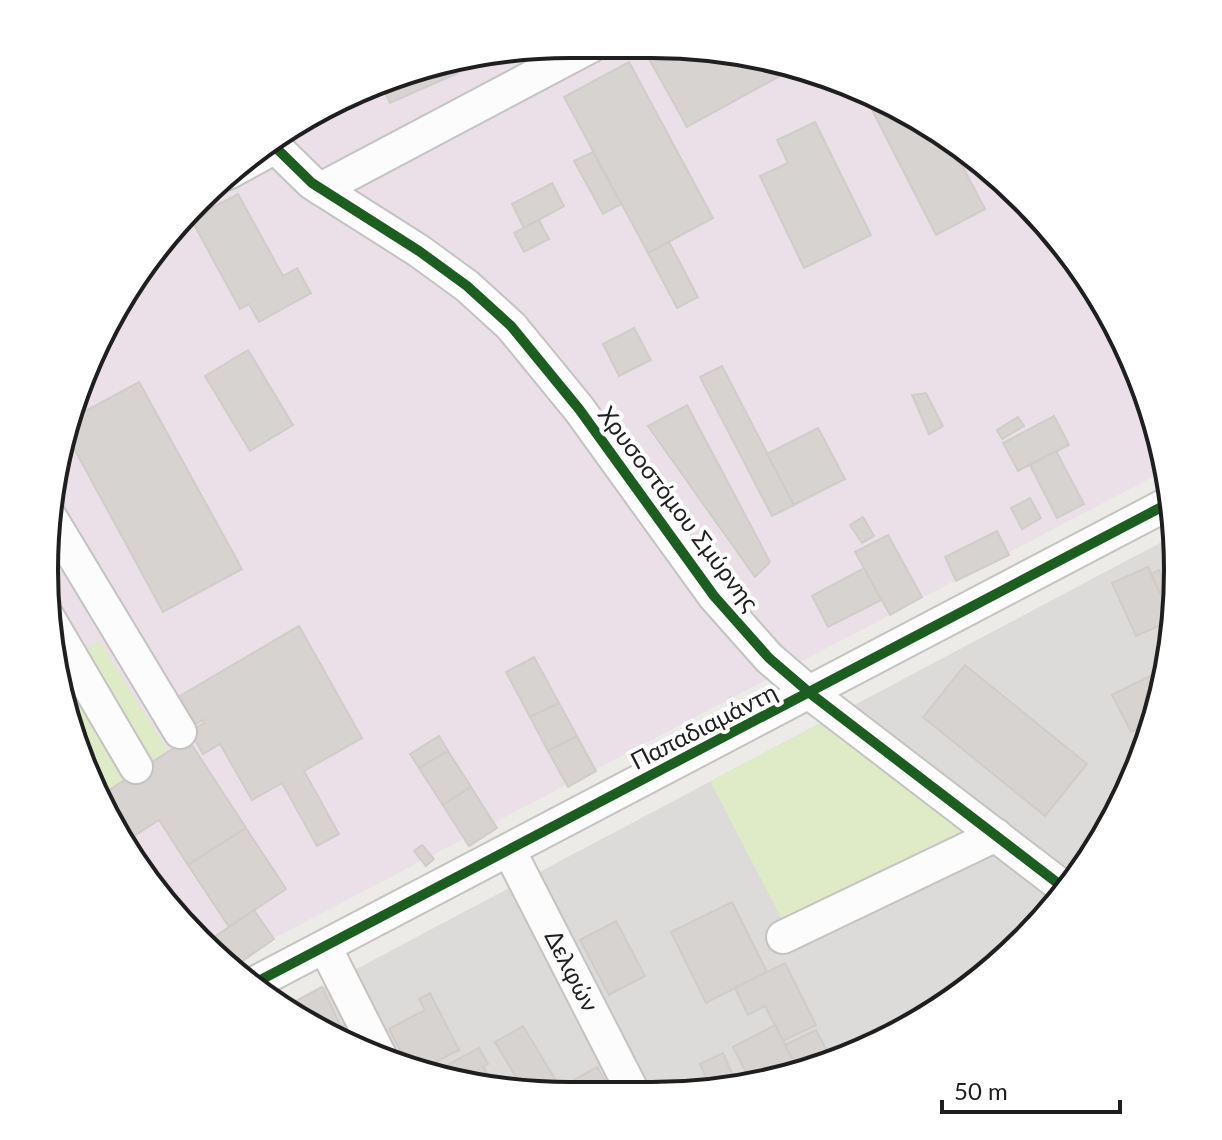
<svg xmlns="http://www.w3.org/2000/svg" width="1222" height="1140" font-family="Lato,sans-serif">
<rect width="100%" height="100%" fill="#edebe8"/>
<polygon fill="#dcdbd9" points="1175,535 1177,604 1160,706 1124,802 1070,890 999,965 915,1025 822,1068 721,1091 468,1086 369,1056 281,1009"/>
<polygon fill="#ebe0e8" points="570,44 789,62 885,98 972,152 1047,223 1107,307 1150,400 1166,470 225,964 198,942 132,862 72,740 49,639 45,535 62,433 114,307 174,224 250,152 338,98 467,54"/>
<g fill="#deebc6">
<polygon points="99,641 169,752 101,799 72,740 55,667"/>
<polygon points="829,719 972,832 786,927 710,781"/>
</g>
<g fill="#d6d3d0" stroke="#d0ccc9" stroke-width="2">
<polygon points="644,50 782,61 787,72 687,127"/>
<polygon points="452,59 458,73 390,103 381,83"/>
<polygon points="629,62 713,218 648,253 564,97"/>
<polygon points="862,90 885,98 947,137 985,209 936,235"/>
<polygon points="815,122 871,235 804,268 760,176 788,163 777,140"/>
<polygon points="593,152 621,204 603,214 574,161"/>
<polygon points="552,183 564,206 524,228 512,204"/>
<polygon points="238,194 283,276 297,268 311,293 259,322 249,304 240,309 191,219"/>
<polygon points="539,220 549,239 524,252 514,233"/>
<polygon points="669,242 698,297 677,308 648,253"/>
<polygon points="634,328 651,360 619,376 603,344"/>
<polygon points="248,350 293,425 250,451 205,376"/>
<polygon points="722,366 794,505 772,516 700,377"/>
<polygon points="139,382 242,569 163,612 64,430 67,421"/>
<polygon points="926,393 943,426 929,434 912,395"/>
<polygon points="687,405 770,562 755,577 648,426"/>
<polygon points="1054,416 1069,445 1018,471 1003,443"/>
<polygon points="1018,417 1024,426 1002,439 997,430"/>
<polygon points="818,428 845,479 794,505 767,454"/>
<polygon points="1056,451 1084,504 1057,518 1030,465"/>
<polygon points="1030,498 1041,518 1022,529 1011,508"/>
<polygon points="863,517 874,536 862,543 850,525"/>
<polygon points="997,531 1009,555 956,581 945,557"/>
<polygon points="888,535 922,597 890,615 855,552"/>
<polygon points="1148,567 1162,597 1166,595 1170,612 1164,614 1168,622 1136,636 1112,583"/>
<polygon points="864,568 881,600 828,627 812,596"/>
<polygon points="1159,570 1167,589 1160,593 1151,574"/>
<polygon points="299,626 362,738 304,771 339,834 317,846 282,783 252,800 220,744 203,754 190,731 204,723 203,720 189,728 173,700"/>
<polygon points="534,657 559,703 530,717 506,672"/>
<polygon points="965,665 1087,764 1045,816 923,717"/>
<polygon points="1166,668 1163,690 1154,674"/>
<polygon points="1154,674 1163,690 1155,720 1131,732 1112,695"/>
<polygon points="559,703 577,736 548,751 530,717"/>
<polygon points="439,736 448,751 419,768 410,754"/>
<polygon points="577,736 596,771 568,787 548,751"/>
<polygon points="188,739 246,828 188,865 159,820 126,841 100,796"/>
<polygon points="448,751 471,787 443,805 419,768"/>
<polygon points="471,787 497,828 469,846 443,805"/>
<polygon points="246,828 286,889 229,927 188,865"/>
<polygon points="422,845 434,859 426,866 414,851"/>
<polygon points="732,902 767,972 706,1003 671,932"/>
<polygon points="254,910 274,939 231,969 210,940"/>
<polygon points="616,921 645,976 609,995 580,940"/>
<polygon points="785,963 816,1025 783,1041 765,1006 748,1015 735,988"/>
<polygon points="322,987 341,1027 347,1024 361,1052 281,1009"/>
<polygon points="430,993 459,1050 418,1071 409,1068 389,1029 425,1010 419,999"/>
<polygon points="775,1025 800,1073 752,1084 733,1047"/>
<polygon points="523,1026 558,1084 551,1088 522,1087 495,1042"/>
<polygon points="816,1030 831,1059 800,1073 785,1045"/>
<polygon points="479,1048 488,1064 483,1067 487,1073 465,1085 430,1074"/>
<polygon points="723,1053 738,1087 712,1091 700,1064"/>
<polygon points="597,1067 610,1089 560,1088"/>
</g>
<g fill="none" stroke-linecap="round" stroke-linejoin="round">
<g stroke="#c4c3c2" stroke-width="36">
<g id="minor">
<polyline points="269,141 312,183 419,251 467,286 511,326 579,409 714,596 769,658 811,694 1068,891"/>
<polyline points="228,173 274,148"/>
<polyline points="321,189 591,46"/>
<polyline points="49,515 180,732"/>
<polyline points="48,617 136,767"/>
<path id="s1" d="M510 852 632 1090"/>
<polyline points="783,937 996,835"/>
<polyline points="325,947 382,1060"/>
<polyline points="251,985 1173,501"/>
</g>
</g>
<use href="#minor" stroke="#fcfcfc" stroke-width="32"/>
<g stroke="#fff" stroke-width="15">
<g id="cycleway">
<polyline points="269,141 312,183 419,251 467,286 511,326 579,409 714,596 769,658 811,694 1068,891"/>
<polyline points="251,985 1173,501"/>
</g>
</g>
<use href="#cycleway" stroke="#1b5e20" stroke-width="10"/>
</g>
<g text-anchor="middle" stroke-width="8" stroke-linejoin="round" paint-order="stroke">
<g font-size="24" fill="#1f1f1f" stroke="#fff">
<text transform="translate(678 509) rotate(53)" y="8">Χρυσοστόμου Σμύρνης</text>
<text transform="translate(704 727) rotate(-27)" y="8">Παπαδιαμάντη</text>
<text dy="8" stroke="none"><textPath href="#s1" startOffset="134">Δελφών</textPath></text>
</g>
</g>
<path d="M0 0H1222V1140H0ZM570 58H652A512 512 0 0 1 1164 570V570A512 512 0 0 1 652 1082H570A512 512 0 0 1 58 570V570A512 512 0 0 1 570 58Z" fill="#fff" fill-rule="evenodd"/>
<path fill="none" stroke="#1f1f1f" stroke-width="4" d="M570 58H652A512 512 0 0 1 1164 570V570A512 512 0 0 1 652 1082H570A512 512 0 0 1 58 570V570A512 512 0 0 1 570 58Z"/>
<path d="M942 1100v12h178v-12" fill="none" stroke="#1f1f1f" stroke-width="4"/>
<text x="954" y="1100" font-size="24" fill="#1f1f1f" stroke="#ffffff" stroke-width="6" paint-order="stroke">50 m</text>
</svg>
